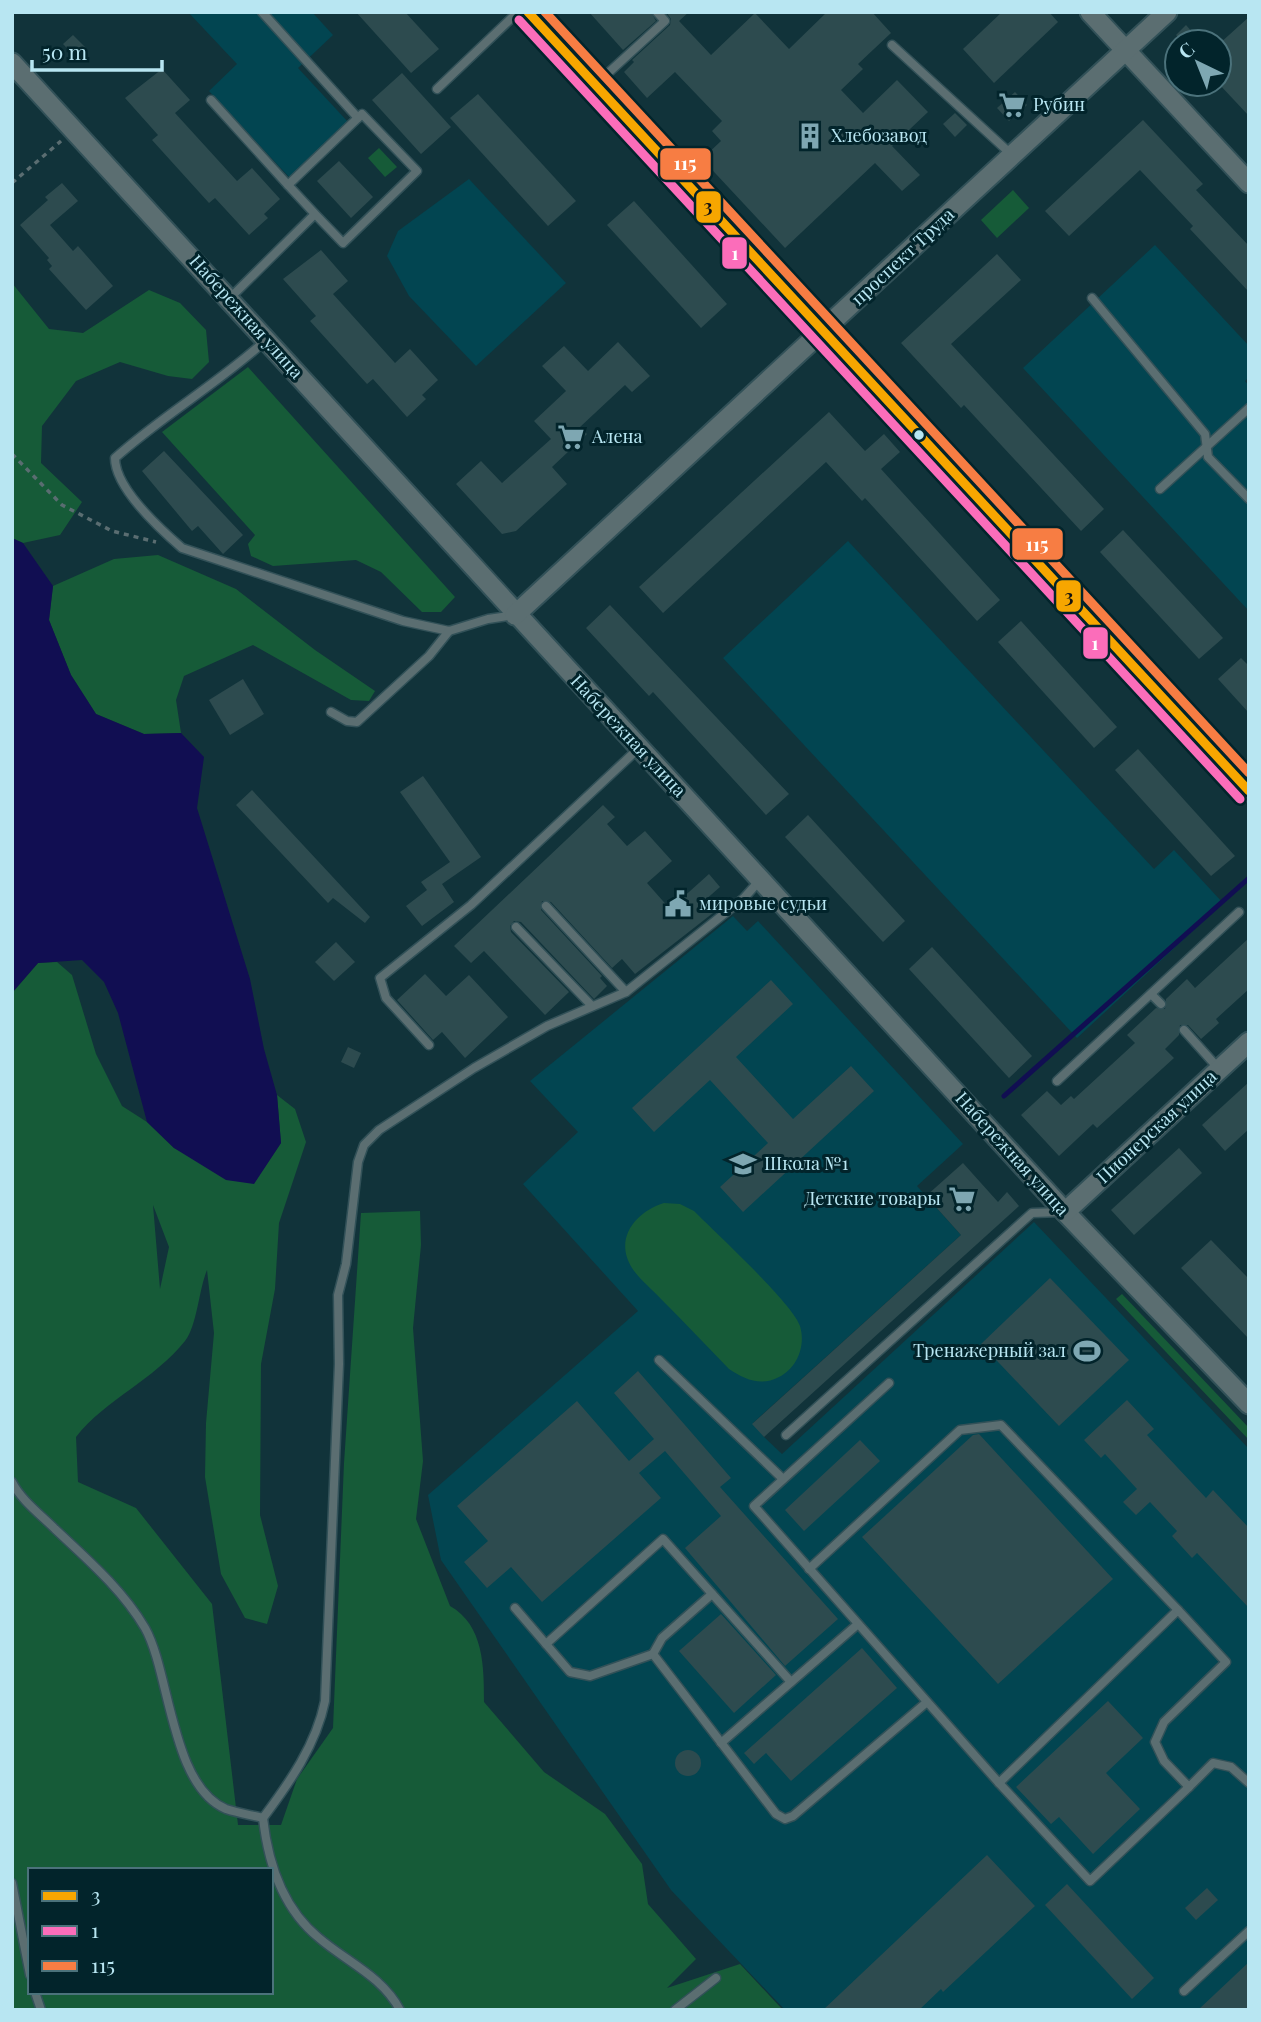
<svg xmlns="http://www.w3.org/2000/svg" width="1261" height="2022" font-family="'Playfair Display',serif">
<rect width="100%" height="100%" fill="#11333a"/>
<g fill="#024551">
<polygon points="188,12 312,12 333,35 298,68 348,122 289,177 209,91 237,64"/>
<polygon points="469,179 566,283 476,366 409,296 387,256 398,231"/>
<polygon points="1155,245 1249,346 1249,377 1245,381 1249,386 1249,611 1023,368"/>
<polygon points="848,541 1154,869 1174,850 1223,903 1077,1038 723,658"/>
<polygon points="733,916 747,931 758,921 963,1144 917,1186 961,1235 753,1423 764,1437 782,1454 1034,1222 1249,1449 1249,2010 785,2010 671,1890 441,1560 428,1495 638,1311 523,1184 578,1132 530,1081"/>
</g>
<g fill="#165b38" fill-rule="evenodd">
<polygon points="379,148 397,167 385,177 368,158"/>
<polygon points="1013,190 1029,208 997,238 981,220"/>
<polygon points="12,283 49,329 83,333 149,290 180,303 206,330 209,362 192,379 168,376 120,362 76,381 42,426 41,463 82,502 60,535 23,543 12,538"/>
<polygon points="248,367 455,597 441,612 422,612 381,572 356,560 273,566 251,556 248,544 255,535 162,432"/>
<polygon points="158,555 236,589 315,650 375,691 369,701 351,700 253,645 184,676 176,700 181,733 144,734 96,714 71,675 49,620 53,586 114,559"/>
<path d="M57 962 72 975 96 1054 122 1106 147 1122 174 1148 254 1183 281 1143 277 1095 295 1109 306 1142 279 1223 275 1289 261 1364 260 1515 278 1586 267 1624 245 1618 221 1574 205 1477 206 1423 214 1333 207 1270C199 1289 197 1326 185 1341 154 1380 106 1399 76 1437L78 1482 136 1508 212 1604 238 1825H281L297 1779 333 1728 344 1463 361 1213 420 1211 421 1245 413 1328 423 1461 416 1519 450 1606C484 1625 484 1667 484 1702L544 1772 605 1814 642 1864 648 1904 696 1959 667 1988 740 1964 783 2010H12V993L38 963ZM153 1205 169 1247 160 1289ZM30 1870H271V1992H30Z"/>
<path d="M664 1203 680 1204 694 1211C715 1232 793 1304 800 1326 806 1346 797 1368 779 1377 761 1387 744 1379 729 1369 706 1345 684 1322 661 1299 652 1289 639 1279 632 1268 613 1238 637 1211 664 1203Z"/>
<polygon points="1122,1294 1249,1428 1249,1440 1116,1299"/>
</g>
<polygon fill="#110e52" points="12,538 23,543 53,586 49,620 71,675 96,714 144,734 181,733 204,757 197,808 250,979 264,1049 277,1095 281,1143 254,1184 226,1180 174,1148 147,1122 118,1013 104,982 82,960 38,963 12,993"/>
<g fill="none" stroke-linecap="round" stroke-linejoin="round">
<polyline stroke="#110e52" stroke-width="5" points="1004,1096 1249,878"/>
</g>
<g fill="#2d4b4f">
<polygon points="356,12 405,12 439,49 411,73"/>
<polygon points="589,12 651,12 656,21 623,50"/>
<polygon points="666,12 689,12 679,21 711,55 755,13 789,49 827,12 872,12 891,33 858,64 863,69 841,90 863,113 897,80 928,112 892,146 920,175 902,191 875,163 785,248 702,159 721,141 712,131 722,121 675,72 647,98 624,72 634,62 632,60 670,25 671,19"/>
<polygon points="1002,12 1049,12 1058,22 994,83 963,49"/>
<polygon points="1249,17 1249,116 1219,84 1219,44"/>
<polygon points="1186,25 1201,42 1183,42 1176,35"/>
<polygon points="73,35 87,49 77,59 63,44"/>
<polygon points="162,69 190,100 175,113 237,181 252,168 280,199 264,214 268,218 249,235 215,198 209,203 152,140 158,135 125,98"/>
<polygon points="402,73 451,127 421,154 372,100"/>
<polygon points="1015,92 1027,105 1009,121 997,108"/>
<polygon points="478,94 576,201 548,226 450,118"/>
<polygon points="955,113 967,125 955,137 943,124"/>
<polygon points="1143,120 1203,184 1196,190 1249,246 1249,292 1190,229 1193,226 1140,170 1069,236 1045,211"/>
<polygon points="339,161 373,197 351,218 317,181"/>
<polygon points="62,183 78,201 50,225 73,251 78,246 113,286 86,310 49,269 52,266 47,260 49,258 20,225 48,200 45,197"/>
<polygon points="634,201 727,304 701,328 607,225"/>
<polygon points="321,250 348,281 333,294 395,363 410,349 438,380 422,395 426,399 407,417 373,379 367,384 310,321 316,316 283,279"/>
<polygon points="997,254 1021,280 951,344 1104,509 1081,531 964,405 961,408 901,343"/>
<polygon points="618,342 650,376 632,392 625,385 580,427 587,434 552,467 567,484 516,531 502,534 456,484 481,461 502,483 551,439 534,421 566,391 542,366 564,346 588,371"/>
<polygon points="829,412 865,451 884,434 900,452 881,469 1000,600 977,621 865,498 862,501 826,462 663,613 639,587"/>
<polygon points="164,451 243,535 223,554 198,526 192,531 142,471"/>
<polygon points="1123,530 1223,638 1199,659 1100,552"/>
<polygon points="610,605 789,794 766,815 653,692 649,696 586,628"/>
<polygon points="1021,621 1117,727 1094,748 998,642"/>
<polygon points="1241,658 1249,666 1249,713 1218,679"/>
<polygon points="243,679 264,714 230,735 209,700"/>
<polygon points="1138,749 1235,856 1211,876 1115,770"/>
<polygon points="423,776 481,857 442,884 454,902 422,926 406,906 427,890 421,882 450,862 400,792"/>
<polygon points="252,790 370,917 365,923 333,898 328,903 236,805"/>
<polygon points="603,805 615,817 607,824 627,846 645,831 672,861 647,883 670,909 709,874 720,887 704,901 713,913 635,974 622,959 612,968 551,902 542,901 541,910 602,976 600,978 607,986 594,999 521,922 514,921 510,926 511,932 569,992 545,1015 484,951 471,963 454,946"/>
<polygon points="808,815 905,921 883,942 785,837"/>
<polygon points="1249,938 1249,989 1216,1019 1219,1023 1201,1039 1188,1025 1180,1025 1179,1035 1165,1049 1174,1058 1097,1128 1093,1124 1059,1156 1021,1115 1047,1091 1061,1105 1071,1096 1074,1099 1135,1043 1127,1035 1156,1008 1165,1009 1166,999 1187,979 1195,988"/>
<polygon points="336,942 355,962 334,981 315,962"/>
<polygon points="932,947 1032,1056 1009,1078 909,969"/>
<polygon points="425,974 446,996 469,975 508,1017 465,1058 442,1032 433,1040 397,1000"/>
<polygon points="771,980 793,1004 736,1057 793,1119 851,1066 874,1091 743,1212 720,1187 768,1143 710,1080 654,1132 632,1108"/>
<polygon points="348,1047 361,1053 354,1068 341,1062"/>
<polygon points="1249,1082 1249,1129 1225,1151 1202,1125"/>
<polygon points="1179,1148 1202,1173 1134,1235 1111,1210"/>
<polygon points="963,1163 998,1202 1007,1192 1019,1206 764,1437 752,1424 961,1235 926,1196"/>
<polygon points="1211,1240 1249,1279 1249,1339 1181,1268"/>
<polygon points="1050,1278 1129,1360 1059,1426 981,1344"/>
<polygon points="638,1371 731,1478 720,1487 838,1619 785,1666 685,1548 721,1516 665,1451 639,1473 661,1498 542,1602 511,1567 487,1588 464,1562 488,1541 457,1506 577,1401 629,1461 654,1439 614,1393"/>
<polygon points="1127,1400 1154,1429 1147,1435 1206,1498 1213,1490 1249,1528 1249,1608 1197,1553 1192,1558 1172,1536 1177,1531 1150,1502 1136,1515 1123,1502 1137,1489 1105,1454 1101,1458 1084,1440"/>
<polygon points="979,1434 1113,1579 998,1684 862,1537 973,1435"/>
<polygon points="860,1440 880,1461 804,1531 785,1510"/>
<polygon points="721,1614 776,1675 734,1713 679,1651"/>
<polygon points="862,1648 897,1688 791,1781 766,1753 754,1764 744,1753"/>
<polygon points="1108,1701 1143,1738 1106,1773 1140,1809 1093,1854 1059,1817 1051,1824 1016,1787"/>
<circle cx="688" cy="1763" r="13"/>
<polygon points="987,1855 1035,1906 943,1992 941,1989 919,2010 823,2010"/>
<polygon points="1067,1884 1154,1978 1132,1999 1045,1905"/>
<polygon points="1207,1888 1218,1900 1196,1920 1185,1908"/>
<polygon points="1249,1962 1249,2010 1198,2010"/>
</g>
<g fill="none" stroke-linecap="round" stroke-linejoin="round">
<g stroke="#325158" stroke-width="11">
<g id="service">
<polyline points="262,12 358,118"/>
<polyline points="892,45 1012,155"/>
<polyline points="595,85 665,21 657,12"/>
<polyline points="437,89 518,12"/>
<polyline points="211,100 288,185"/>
<polyline points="1092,298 1205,434 1208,457 1249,499"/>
<polyline points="229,299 315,214 343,243 417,171 362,114 288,185 315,214"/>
<path d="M266 340C219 383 163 415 115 458 115 488 160 529 182 548L403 621 449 631 488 619 515 615"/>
<polyline points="1160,489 1249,408"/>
<polyline points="331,712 347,721 357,722 429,656 449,631"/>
<polyline points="546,906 626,992"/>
<polyline points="516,927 592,1006"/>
<polyline points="1151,994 1161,1004"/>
<polyline points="1184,1030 1219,1069"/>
<polyline points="429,1045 386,998 380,978 471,905 639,748"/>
<polyline points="1057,1081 1239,912"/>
<polyline points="659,1360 783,1479"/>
<polyline points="889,1383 754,1506 999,1783 1178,1610 1226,1662 1164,1722 1155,1742 1164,1761 1189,1787 1213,1763 1231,1767 1249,1783"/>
<polyline points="786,1435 1032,1213 1062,1212"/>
<path d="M12 1482C21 1500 41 1515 55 1529 87 1559 122 1589 145 1628 170 1672 171 1786 226 1809 238 1813 251 1815 263 1818 268 1863 282 1908 319 1938 347 1962 382 1976 400 2010"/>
<polyline points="809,1569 960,1430 1001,1425 1178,1610"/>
<polyline points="515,1608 570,1672 590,1676 653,1654 776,1814 785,1819 793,1816 927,1702"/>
<polyline points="546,1644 663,1539 791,1682"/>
<polyline points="653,1654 662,1638 712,1594"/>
<polyline points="721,1743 858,1624"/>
<polyline points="999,1783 1090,1881 1189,1787"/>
<path d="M263 1818C290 1782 316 1745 325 1701L339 1364 338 1295 346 1264 358 1162 364 1145 379 1130 474 1068 547 1026 626 992 744 898 760 880"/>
<polyline points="12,1883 30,1975"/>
<polyline points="1184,1991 1249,1931"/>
<polyline points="35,1992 41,2010"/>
<polyline points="675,2010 716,1978"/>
</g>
</g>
<g stroke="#325158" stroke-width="23">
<g id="tertiary">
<polyline points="528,12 1249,791"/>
<polyline points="1090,12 1249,183"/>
<polyline points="12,63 1065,1212 1249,1404"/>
<polyline points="515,615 1167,12"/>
<polyline points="1065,1212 1249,1042"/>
</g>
</g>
<g stroke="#5a6d71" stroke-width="3.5" stroke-dasharray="5 5" stroke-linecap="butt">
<polyline points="12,183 61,141"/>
<polyline points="12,454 62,505 112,531 156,542"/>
</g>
<use href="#service" stroke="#5b6e71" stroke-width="8"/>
<use href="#tertiary" stroke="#5b6e71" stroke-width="19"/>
<g stroke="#02242b" stroke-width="14">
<polyline id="bus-1" points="528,12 1249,791"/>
</g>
<g stroke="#02242b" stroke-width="14">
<polyline id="bus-2" points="519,20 1240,799"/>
</g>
<g stroke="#02242b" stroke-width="14">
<polyline id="bus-3" points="545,12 1249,773"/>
</g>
<use href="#bus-1" stroke="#f7a600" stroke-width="9"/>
<use href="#bus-2" stroke="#fb6dba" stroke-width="9"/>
<use href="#bus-3" stroke="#f77d43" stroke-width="9"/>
</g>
<defs>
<g id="supermarket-bare" transform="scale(2.1)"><path d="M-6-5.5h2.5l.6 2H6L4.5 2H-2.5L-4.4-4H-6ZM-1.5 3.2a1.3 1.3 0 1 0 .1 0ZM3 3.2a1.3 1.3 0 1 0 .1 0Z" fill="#7ea7b2" stroke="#02242b" stroke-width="2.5" paint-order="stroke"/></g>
<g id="building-bare" transform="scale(2.1)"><path d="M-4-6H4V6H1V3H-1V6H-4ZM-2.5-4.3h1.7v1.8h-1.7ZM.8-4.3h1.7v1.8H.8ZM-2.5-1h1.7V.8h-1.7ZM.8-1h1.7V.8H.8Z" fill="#7ea7b2" stroke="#02242b" stroke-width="2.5" paint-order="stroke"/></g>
<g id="civic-bare" transform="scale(2.1)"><path d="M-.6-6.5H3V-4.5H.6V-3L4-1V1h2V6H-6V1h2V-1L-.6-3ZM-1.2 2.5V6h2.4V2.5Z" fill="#7ea7b2" stroke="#02242b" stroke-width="2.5" paint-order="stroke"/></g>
<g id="school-bare" transform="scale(2.1)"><path d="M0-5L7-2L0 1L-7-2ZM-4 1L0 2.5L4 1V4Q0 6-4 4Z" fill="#7ea7b2" stroke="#02242b" stroke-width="2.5" paint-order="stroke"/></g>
<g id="stadium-bare" transform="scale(2.1)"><path d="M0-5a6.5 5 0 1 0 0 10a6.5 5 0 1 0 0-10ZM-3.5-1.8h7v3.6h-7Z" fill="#7ea7b2" stroke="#02242b" stroke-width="2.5" paint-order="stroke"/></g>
</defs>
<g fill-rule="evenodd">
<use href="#supermarket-bare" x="1012" y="105"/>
<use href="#building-bare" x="810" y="136"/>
<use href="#supermarket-bare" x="571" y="437"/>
<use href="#civic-bare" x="678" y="904"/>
<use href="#school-bare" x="743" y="1164"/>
<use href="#supermarket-bare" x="962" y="1199"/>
<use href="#stadium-bare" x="1087" y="1351"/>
</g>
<circle fill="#b8e6f2" stroke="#02242b" stroke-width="2.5" cx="919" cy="435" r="6"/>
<g text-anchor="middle" stroke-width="6" stroke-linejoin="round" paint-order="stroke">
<g font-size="18" fill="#b8e6f2" stroke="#02242b" text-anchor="start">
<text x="1033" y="111">Рубин</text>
<text x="831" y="142">Хлебозавод</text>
<text x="592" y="443">Алена</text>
<text x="699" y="910">мировые судьи</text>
<text x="764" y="1170">Школа №1</text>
<text x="941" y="1205" text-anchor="end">Детские товары</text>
<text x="1066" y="1357" text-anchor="end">Тренажерный зал</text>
</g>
<g font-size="18" fill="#b8e6f2" stroke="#02242b">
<text transform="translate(903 257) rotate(-43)" y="6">проспект Труда</text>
<text transform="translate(246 317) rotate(48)" y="6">Набережная улица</text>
<text transform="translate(628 736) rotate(47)" y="6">Набережная улица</text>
<text transform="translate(1157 1127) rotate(-43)" y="6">Пионерская улица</text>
<text transform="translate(1012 1154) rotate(48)" y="6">Набережная улица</text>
</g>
</g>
<g stroke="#02242b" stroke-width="2.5">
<rect x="659" y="147" width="53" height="34" rx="7" fill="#f77d43"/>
<rect x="695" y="190" width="27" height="34" rx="7" fill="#f7a600"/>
<rect x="721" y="236" width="27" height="34" rx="7" fill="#fb6dba"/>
<rect x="1011" y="527" width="53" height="34" rx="7" fill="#f77d43"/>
<rect x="1055" y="579" width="27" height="34" rx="7" fill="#f7a600"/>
<rect x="1082" y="626" width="27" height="34" rx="7" fill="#fb6dba"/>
</g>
<g font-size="19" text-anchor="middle" font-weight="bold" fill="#fff">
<text x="685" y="170">115</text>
<text x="735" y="260">1</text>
<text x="1037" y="551">115</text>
<text x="1095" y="650">1</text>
</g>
<g font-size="19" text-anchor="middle" font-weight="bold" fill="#111">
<text x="708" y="213">3</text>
<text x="1069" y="603">3</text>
</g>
<rect width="1261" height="2022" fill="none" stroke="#b8e6f2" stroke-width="28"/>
<rect x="28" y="1868" width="245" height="126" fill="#02242b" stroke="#4b727b" stroke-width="2"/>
<rect x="42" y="1891" width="35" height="10" fill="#f7a600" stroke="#4b727b" stroke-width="2"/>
<text x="91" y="1903" font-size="21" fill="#b8e6f2">3</text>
<rect x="42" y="1926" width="35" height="10" fill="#fb6dba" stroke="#4b727b" stroke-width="2"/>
<text x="91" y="1938" font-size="21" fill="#b8e6f2">1</text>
<rect x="42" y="1961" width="35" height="10" fill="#f77d43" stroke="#4b727b" stroke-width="2"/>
<text x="91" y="1973" font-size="21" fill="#b8e6f2">115</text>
<g transform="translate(1198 63) rotate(317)"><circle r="33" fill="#02242b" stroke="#4b727b" stroke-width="2"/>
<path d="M0-5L12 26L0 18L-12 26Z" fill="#7ea7b2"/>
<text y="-10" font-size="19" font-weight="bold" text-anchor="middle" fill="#b8e6f2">С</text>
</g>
<path d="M32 60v10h130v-10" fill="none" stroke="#b8e6f2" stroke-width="3.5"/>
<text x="42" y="60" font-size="21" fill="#b8e6f2" stroke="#02242b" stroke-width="5" paint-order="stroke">50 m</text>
</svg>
